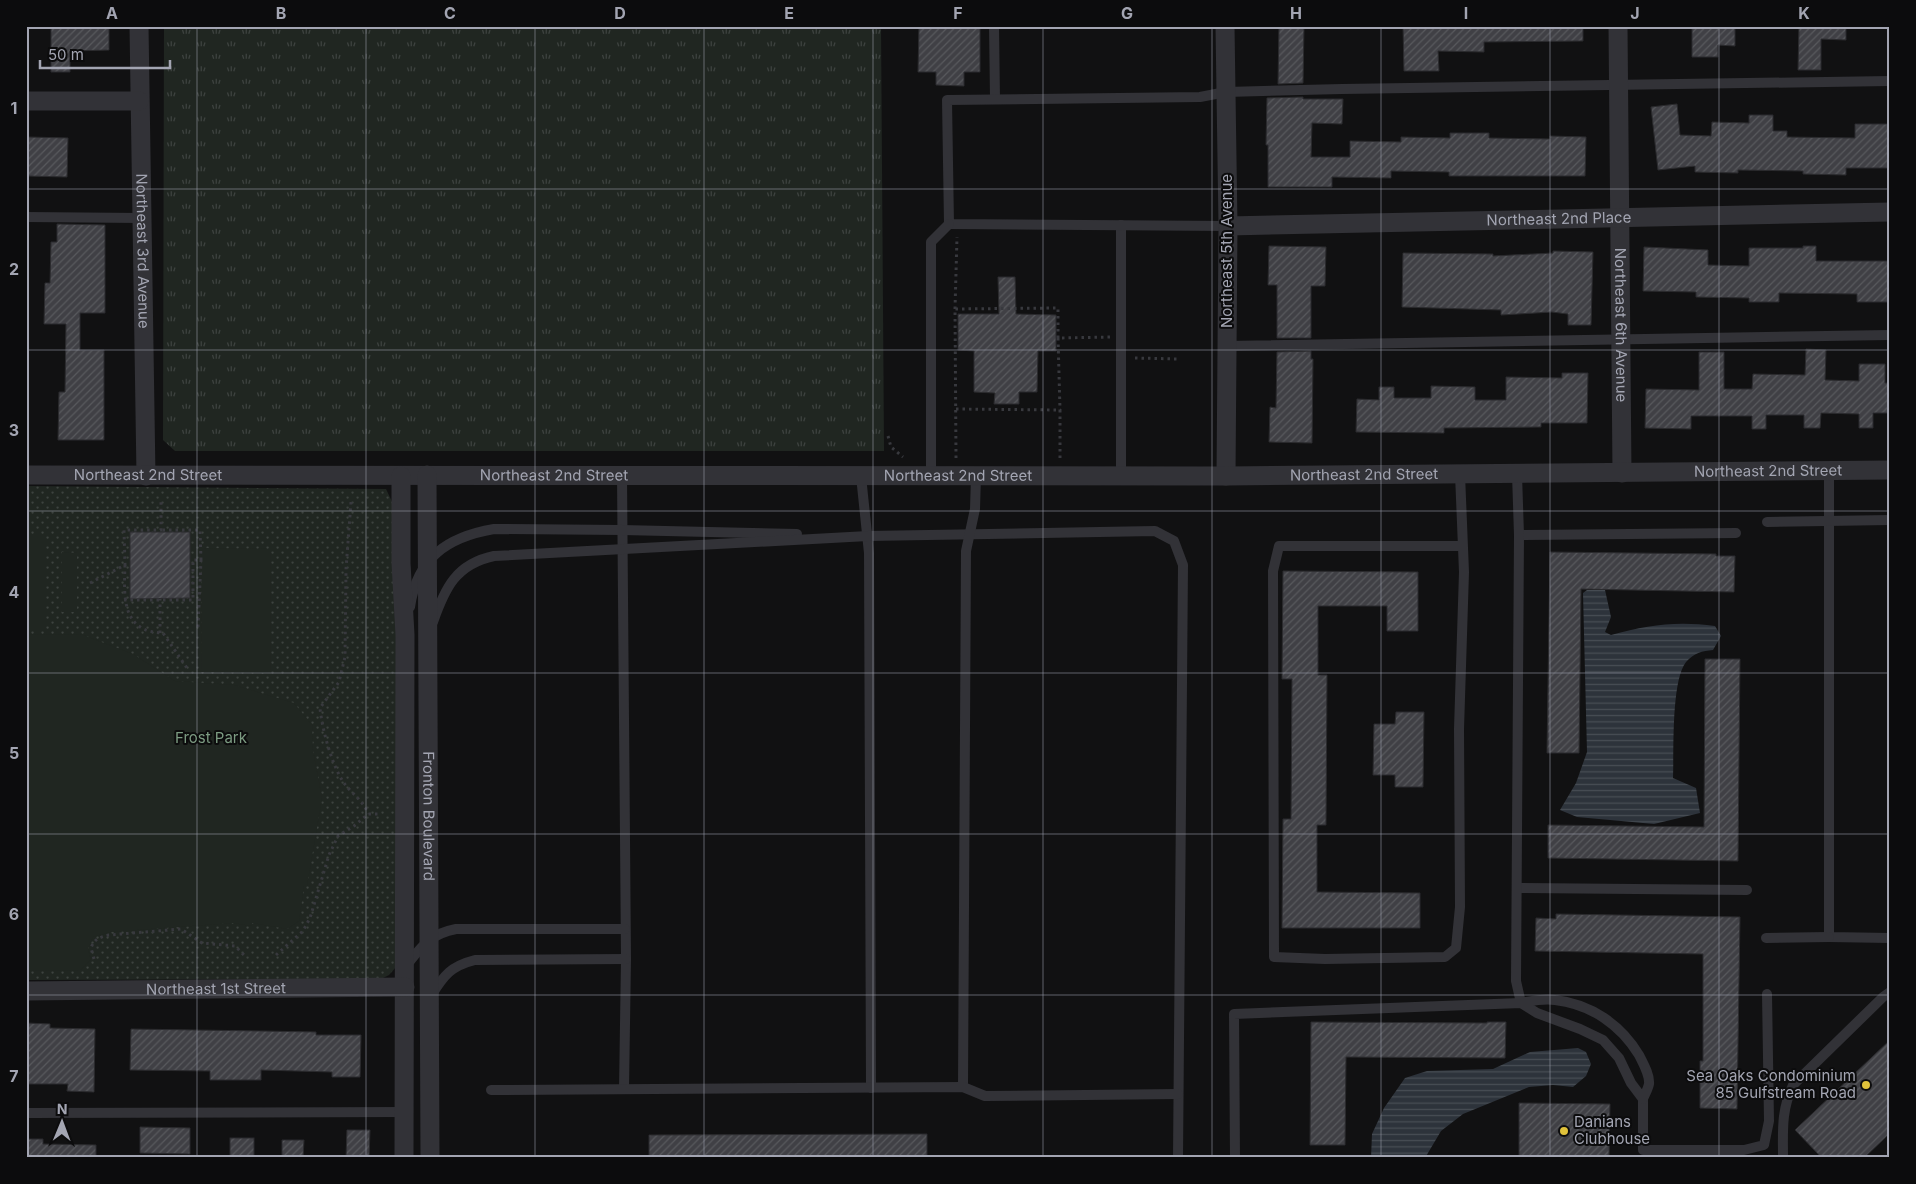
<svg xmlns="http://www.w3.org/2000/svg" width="1916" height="1184" font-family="Inter,sans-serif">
<defs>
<pattern id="grass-tufts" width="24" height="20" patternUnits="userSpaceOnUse" patternTransform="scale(1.25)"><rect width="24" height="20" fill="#202621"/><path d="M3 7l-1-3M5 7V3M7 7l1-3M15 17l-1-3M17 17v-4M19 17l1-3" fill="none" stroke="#3d423f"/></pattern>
<pattern id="park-dots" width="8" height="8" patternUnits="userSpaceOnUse" patternTransform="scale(1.25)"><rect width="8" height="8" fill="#202621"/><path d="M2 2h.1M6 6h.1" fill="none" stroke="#3d423f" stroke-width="1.8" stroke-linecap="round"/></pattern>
<pattern id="water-rules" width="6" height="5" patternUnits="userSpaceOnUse" patternTransform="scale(1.25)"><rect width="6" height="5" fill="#2d333b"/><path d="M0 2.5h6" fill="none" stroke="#484e55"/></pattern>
<pattern id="building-hatch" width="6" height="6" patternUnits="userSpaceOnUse" patternTransform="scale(1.25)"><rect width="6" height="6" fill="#404045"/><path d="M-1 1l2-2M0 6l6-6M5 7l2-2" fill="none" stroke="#58595d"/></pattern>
</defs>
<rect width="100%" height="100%" fill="#111112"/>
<polygon fill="url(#grass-tufts)" points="164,26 881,26 884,451 175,451 163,440"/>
<polygon fill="url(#park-dots)" points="26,486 386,489 396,510 397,966 389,975 381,979 26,980"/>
<g fill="#202621">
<rect x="26" y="536" width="19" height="93"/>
<polygon points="202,548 271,549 270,673 201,672"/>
<polygon points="62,552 77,553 77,612 62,612"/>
<polygon points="26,634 83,635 133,654 175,681 234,685 294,703 312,725 313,750 322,798 307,886 304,886 299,921 287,929 252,923 251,926 233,923 110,932 93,937 88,949 91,960 80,970 26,971"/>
</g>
<g fill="url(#water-rules)">
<path d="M1587 590H1605L1611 617 1605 632 1611 635C1648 625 1676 621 1715 626L1721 636 1713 650C1702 651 1694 653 1686 662 1671 681 1674 752 1673 778L1696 788 1700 813 1654 824 1577 817 1560 810 1576 783 1587 752 1583 593Z"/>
<polygon points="1578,1048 1586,1052 1591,1064 1586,1076 1573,1087 1553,1085 1529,1087 1463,1114 1441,1131 1425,1158 1371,1158 1372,1134 1384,1108 1405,1078 1427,1071 1493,1069 1530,1052"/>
</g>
<g fill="url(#building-hatch)" stroke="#2b2b2e">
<polygon points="51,26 109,26 109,50 70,51 70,72 51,72"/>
<polygon points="919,26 980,26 980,72 964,72 964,86 936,85 936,72 918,72"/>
<polygon points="1279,26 1304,26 1303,83 1278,84"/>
<polygon points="1403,26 1583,26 1583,41 1484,42 1484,52 1438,51 1439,71 1404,71"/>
<polygon points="1692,26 1735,26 1735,46 1718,45 1718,57 1692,57"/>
<polygon points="1799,26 1846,26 1846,40 1821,39 1821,70 1798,70"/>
<polygon points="1303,97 1303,99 1343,99 1342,124 1312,123 1311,157 1350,157 1350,141 1401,142 1401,137 1450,138 1450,133 1489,133 1489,138 1550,139 1550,136 1586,137 1585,176 1449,176 1449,172 1391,171 1391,178 1332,177 1332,187 1268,187 1268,145 1266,145 1267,98"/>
<polygon points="1677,104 1680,135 1711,136 1712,122 1749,123 1749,115 1773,115 1773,131 1787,131 1787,137 1855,138 1855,124 1890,124 1890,168 1846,168 1846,175 1803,174 1803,171 1738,170 1738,173 1695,172 1695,166 1658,170 1651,107"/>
<polygon points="28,137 68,138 67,177 27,176"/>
<polygon points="57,224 105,225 105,313 80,313 80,350 104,350 104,440 58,440 59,392 65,392 66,324 44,324 45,283 50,283 51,242 57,242"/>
<polygon points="1269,246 1326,247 1325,286 1311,286 1311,338 1277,338 1277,285 1268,285"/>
<polygon points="1803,246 1816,246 1816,261 1890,261 1890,302 1857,302 1857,294 1779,293 1779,302 1749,302 1749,298 1696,297 1696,292 1643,291 1644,247 1708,250 1708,265 1749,266 1749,248 1803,248"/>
<polygon points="1553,251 1593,252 1591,325 1568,325 1568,314 1552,312 1501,315 1501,310 1402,307 1403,253 1493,254 1493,256 1553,253"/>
<polygon points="998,277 1015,277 1016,314 1056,315 1056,351 1038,351 1037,392 1019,392 1019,404 994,404 995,393 974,392 974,351 958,350 958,314 999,314"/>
<polygon points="1806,349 1826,350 1825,380 1859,381 1859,364 1885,364 1885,383 1890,383 1890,413 1873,413 1873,428 1859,428 1859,414 1821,413 1820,428 1804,428 1804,415 1766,415 1766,429 1752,429 1752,416 1691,416 1691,429 1645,428 1646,389 1699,390 1699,352 1724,352 1724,389 1752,389 1753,374 1805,375"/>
<polygon points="1311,351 1311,359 1313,359 1312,443 1269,442 1270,407 1276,408 1277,352"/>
<polygon points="1562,373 1588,373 1587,423 1541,423 1541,427 1444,428 1444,433 1356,432 1357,399 1379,400 1379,387 1394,387 1394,398 1431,398 1431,386 1475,387 1475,400 1506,400 1506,377 1562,378"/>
<polygon points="130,532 190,532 190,598 130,599"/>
<polygon points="1550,552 1716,554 1716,556 1735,556 1734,592 1581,589 1579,753 1547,753"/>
<polygon points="1283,571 1418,572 1418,631 1387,631 1387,606 1318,606 1318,675 1327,675 1326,825 1317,825 1317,892 1420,893 1420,928 1282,928 1283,819 1291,819 1292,679 1282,679"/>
<polygon points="1705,659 1740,659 1738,861 1548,858 1548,825 1704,827"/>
<polygon points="1396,712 1424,712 1423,787 1395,787 1395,775 1373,775 1374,724 1395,724"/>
<polygon points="1556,914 1740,917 1737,1109 1700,1108 1700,1061 1703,1061 1703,954 1535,951 1536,918 1556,919"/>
<polygon points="1311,1022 1487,1023 1487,1022 1506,1022 1505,1058 1346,1057 1345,1145 1310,1145"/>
<polygon points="26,1023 50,1024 50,1028 95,1029 94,1092 67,1091 68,1084 26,1084"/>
<polygon points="131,1029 261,1031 316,1032 316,1035 361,1035 360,1077 332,1077 332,1072 261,1070 261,1080 210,1080 210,1071 130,1070"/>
<polygon points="1890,1040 1890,1133 1864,1158 1822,1158 1795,1130"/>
<polygon points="1519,1103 1610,1104 1609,1158 1519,1158"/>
<polygon points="140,1127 190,1128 190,1154 140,1153"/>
<polygon points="347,1130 370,1130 369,1158 346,1158"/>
<polygon points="927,1134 927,1158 649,1158 649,1135"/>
<rect x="230" y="1138" width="24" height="20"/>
<polygon points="26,1139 43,1139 43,1144 96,1145 96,1158 26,1158"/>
<polygon points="282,1140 304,1140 303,1158 282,1158"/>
</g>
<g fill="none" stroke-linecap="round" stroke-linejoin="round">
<g stroke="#38393e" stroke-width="3" stroke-dasharray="2.5 4" stroke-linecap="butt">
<polyline points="955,309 957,237"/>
<polyline points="1058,338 1060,410"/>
<polyline points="1135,358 1179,359"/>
<polyline points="956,409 1060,410 1060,459 1059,459"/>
<polyline points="888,436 891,447 903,457"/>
<polyline points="956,458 955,309 1058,308 1058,338 1110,337"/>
<path d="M351 502 346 569 345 657 339 682 320 708C322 729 332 766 344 783 352 794 363 800 368 814"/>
<path d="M125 565C124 596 121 632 163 633L187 668"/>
<polyline points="90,583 125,565 124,530 161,530 161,501"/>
<polyline points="124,600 193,600 193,560 201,560 200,530 161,530"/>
<polyline points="198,627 201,560"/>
<polyline points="160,633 160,599"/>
<polyline points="276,955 303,931 310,918 329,855 338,836 354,826 368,814 378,814"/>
<path d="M94 959 91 948C94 939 100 937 109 935L181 929 202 943 235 946 244 955"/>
</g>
<g stroke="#323237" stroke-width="10">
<polyline points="994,26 995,99"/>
<polyline points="26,217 141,218"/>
<polyline points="1121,225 1121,476"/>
<polyline points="1228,226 949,224 947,100 1200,97 1226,92 1342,89 1890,81"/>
<polyline points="1227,346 1890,335"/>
<polyline points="1829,471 1829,937 1890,938"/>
<polyline points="1460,474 1464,572 1459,729 1460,907 1456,948 1445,957 1325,959 1274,957 1273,571 1279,546 1463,546"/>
<polyline points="622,476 626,959 624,1089"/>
<polyline points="861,476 869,553 871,1088"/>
<polyline points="931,476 931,242 949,224"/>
<polyline points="1767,522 1890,520"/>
<polyline points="1519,535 1736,533"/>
<path d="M410 607C417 558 447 537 494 529L622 530 797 534"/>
<path d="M433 622C445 588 456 564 494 556L868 536 1155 531 1174 541 1183 565 1178 1158"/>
<polyline points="1517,888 1747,890"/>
<polyline points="1766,938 1829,937"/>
<path d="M406 966C422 946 430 934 456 929H625"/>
<path d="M431 996C444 975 451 966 475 960L626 959"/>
<polyline points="963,1087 966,551 975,509 976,476"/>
<polyline points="491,1090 963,1087 985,1096 1178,1094"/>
<polyline points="1643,1099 1643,1150 1744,1150 1764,1145 1769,1121 1767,994"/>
<polyline points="26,1113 405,1112"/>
<path d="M1235 1158 1234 1014 1521 1003C1532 1001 1543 998 1555 1000 1591 1004 1621 1025 1639 1055 1643 1063 1650 1075 1649 1084 1648 1089 1645 1094 1643 1099L1631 1083 1619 1058 1603 1040 1580 1029 1537 1013 1521 1003 1516 981 1519 535 1517 474"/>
<path d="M1783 1158C1783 1130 1781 1111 1793 1085L1883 997 1890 992"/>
</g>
<g stroke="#323237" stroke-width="19">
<path id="s1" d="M139 26 146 476"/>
<polyline points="1225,26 1228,226 1226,476"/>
<path id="s2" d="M1618 26 1622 473"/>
<polyline points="26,101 139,101"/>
<path id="s3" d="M1228 226 1890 212"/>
<path id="s4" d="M26 475 1226 476 1890 470"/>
<path id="s5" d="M427 475 430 1158"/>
<polyline points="401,476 401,563 405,635 404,1158"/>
<path id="s6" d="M26 991 405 987"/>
</g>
</g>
<path fill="none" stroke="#a3a5b2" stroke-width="1" stroke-opacity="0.55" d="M197 26V1158M366 26V1158M535 26V1158M704 26V1158M873 26V1158M1043 26V1158M1212 26V1158M1381 26V1158M1550 26V1158M1719 26V1158M26 189H1890M26 350H1890M26 511H1890M26 673H1890M26 834H1890M26 995H1890"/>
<g fill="#e0c23b" stroke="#0c0c0d" stroke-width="2">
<circle cx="1866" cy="1085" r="5"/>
<circle cx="1564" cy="1131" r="5"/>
</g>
<g text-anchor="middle" stroke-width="4" stroke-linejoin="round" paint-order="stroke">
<g font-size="15" fill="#a3a5b2" stroke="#0c0c0d">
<text dy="5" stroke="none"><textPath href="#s3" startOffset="331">Northeast 2nd Place</textPath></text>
<text dy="5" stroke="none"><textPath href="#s1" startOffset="225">Northeast 3rd Avenue</textPath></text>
<text transform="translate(1227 251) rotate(-90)" y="5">Northeast 5th Avenue</text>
<text dy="5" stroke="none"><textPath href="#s2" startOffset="299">Northeast 6th Avenue</textPath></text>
<text dy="5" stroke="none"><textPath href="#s4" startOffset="1742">Northeast 2nd Street</textPath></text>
<text dy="5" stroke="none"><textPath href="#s4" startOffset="1338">Northeast 2nd Street</textPath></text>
<text dy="5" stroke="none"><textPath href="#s4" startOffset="122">Northeast 2nd Street</textPath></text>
<text dy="5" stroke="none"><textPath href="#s4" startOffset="528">Northeast 2nd Street</textPath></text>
<text dy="5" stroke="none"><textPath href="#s4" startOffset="932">Northeast 2nd Street</textPath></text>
<text dy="5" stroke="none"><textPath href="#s5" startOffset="341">Fronton Boulevard</textPath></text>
<text dy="5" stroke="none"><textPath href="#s6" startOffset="190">Northeast 1st Street</textPath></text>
</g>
<g font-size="15" fill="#7c9b82" stroke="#0c0c0d">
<text x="211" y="743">Frost Park</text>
</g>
<g font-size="15" fill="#a3a5b2" stroke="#0c0c0d" text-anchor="end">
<text x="1856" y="1081">Sea Oaks Condominium<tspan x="1856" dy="17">85 Gulfstream Road</tspan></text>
<text x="1574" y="1127" text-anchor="start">Danians<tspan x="1574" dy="17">Clubhouse</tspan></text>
</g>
</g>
<rect width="1916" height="1184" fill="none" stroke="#0c0c0d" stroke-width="55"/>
<g transform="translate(62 1122) rotate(1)" stroke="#0c0c0d" stroke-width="4" paint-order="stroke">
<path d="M0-4L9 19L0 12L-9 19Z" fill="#a3a5b2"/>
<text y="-8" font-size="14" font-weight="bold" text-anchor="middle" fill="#a3a5b2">N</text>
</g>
<path d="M40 60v8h130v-8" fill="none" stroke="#a3a5b2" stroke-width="2.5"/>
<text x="48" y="60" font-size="15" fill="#a3a5b2" stroke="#0c0c0d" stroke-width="4" paint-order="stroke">50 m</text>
<rect x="28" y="28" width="1860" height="1128" fill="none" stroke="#a3a5b2" stroke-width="2"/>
<g font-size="16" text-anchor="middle" font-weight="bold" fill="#a3a5b2">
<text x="112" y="19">A</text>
<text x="281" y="19">B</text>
<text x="450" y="19">C</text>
<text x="620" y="19">D</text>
<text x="789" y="19">E</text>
<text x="958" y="19">F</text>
<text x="1127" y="19">G</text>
<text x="1296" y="19">H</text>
<text x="1466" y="19">I</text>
<text x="1635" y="19">J</text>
<text x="1804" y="19">K</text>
<text x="14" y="114">1</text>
<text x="14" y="275">2</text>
<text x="14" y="436">3</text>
<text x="14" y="598">4</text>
<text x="14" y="759">5</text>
<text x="14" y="920">6</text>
<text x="14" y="1082">7</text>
</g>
</svg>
